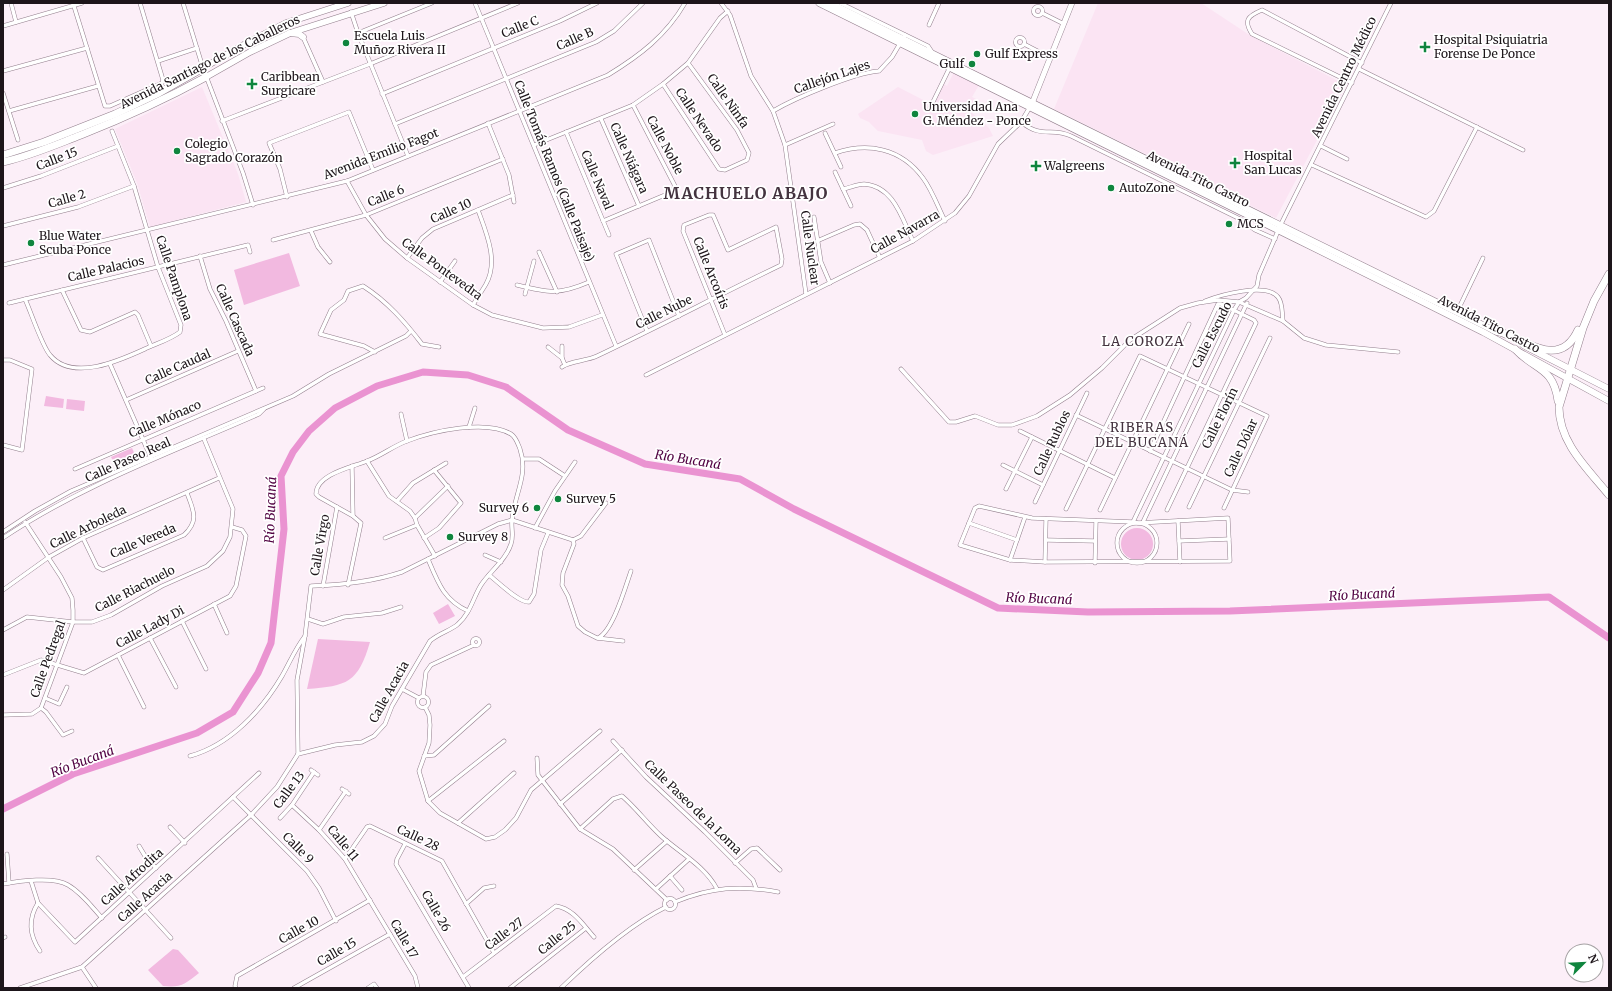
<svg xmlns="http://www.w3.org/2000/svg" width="1612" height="991" font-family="Merriweather,serif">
<rect width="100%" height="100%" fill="#fceff8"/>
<g fill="#fbe4f3">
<polygon points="1098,3 1201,3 1251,36 1346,85 1276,218 1054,109"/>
<polygon points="954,72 979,85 972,97 980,101 972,113 989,128 993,136 933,155 926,151 922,140 878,131 869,122 860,118 858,114 898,87 933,105 944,84 947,86"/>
<polygon points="202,87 238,174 246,202 150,227 137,183 115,129"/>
</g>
<g fill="#f2b9e0">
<polygon points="289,253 300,286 244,305 234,270"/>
<polygon points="46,396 64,399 63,408 44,406"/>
<polygon points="67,399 85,401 84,411 66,409"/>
<polygon points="132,448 136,457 116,466 111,457"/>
<circle cx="1137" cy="544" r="16"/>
<polygon points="448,604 455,616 439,624 433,613"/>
<path d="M318 639 370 642C358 683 347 686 307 689Z"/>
<path d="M173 949 178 950 199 973C185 984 181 988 163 986L148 970Z"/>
</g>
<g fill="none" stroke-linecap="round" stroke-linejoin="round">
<polyline stroke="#ea93d1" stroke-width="7" points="3,809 73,774 197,733 233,712 258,673 271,643 284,529 281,476 293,452 309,431 335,408 377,386 423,372 468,375 506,387 568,430 645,464 740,479 794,509 998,608 1088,612 1230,611 1549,597 1609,638"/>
<g stroke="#937f8d" stroke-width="4.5">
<g id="street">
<polyline points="11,3 16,22"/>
<polyline points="73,3 105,106 110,106 162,83 163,80 140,3"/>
<polyline points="183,3 203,68 243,173 253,205"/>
<polyline points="475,3 616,346"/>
<polyline points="721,3 730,15 751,76 773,111 785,145 806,294"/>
<polyline points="840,3 928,46 932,52"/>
<circle cx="1038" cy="11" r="4.5"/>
<polyline points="351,12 358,33 408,156"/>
<polyline points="1042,13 1064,24"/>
<polyline points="929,25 939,3"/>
<polyline points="3,26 82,3"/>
<polyline points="358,33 432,3"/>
<polyline points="303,37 323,82"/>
<circle cx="1020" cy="42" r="4.5"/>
<polyline points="1024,44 1051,58"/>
<polyline points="158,61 197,48"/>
<polyline points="1359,69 1523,150"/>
<polyline points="3,71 87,48"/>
<path d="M1352 83 1252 34C1243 20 1248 16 1262 10L1362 63"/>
<polyline points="663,84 719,169 725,170 747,160 749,153 737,130 688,63"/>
<polyline points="3,93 18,140"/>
<polyline points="382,94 560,21 597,3"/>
<polyline points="930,108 950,67"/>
<polyline points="9,111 98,86"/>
<path d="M773 111C795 98 854 73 879 71L892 57 905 35"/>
<polyline points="601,119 639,206"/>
<polyline points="222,121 370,64 518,3"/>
<path d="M1021 122C1042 139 1051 127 1071 136L1242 220 1255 230 1275 239"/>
<polyline points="488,123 509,175 514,202"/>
<polyline points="395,124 596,42 614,31 643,3"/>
<polyline points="566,132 609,235"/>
<polyline points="825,133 841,167"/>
<polyline points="534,145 633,105 663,84 688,63 720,18 728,11"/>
<polyline points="785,145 833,124"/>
<polyline points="1321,146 1347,159"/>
<path d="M835 153C868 142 901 148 923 178 932 190 938 207 945 221"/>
<polyline points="1312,165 1426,217 1434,211 1477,127"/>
<polyline points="835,172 851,206"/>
<polyline points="347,181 366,215 385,239 407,258 473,305 492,315 543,328 569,327 602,315"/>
<polyline points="3,188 41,176 118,146"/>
<path d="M843 189C849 188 858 184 864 184 894 186 902 219 913 241"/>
<polyline points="287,197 280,169 269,143 349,112 373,170"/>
<polyline points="814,217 821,262 830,283"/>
<polyline points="603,221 672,192 675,186 633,105"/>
<polyline points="3,226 78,207 134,186"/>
<polyline points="311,231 318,247 330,262"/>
<polyline points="273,240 366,215 503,159"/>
<polyline points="817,241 854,225 860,224 867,230 880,258"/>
<polyline points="539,252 557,292"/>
<polyline points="200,256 210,289 226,321 256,391"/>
<polyline points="407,258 422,238 433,229 513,195"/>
<path d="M3 265 347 181 608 75C639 56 666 36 685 3"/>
<polyline points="440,282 455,261"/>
<path d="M517 285C549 293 559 295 589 282"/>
<polyline points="62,290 81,330 90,332 135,312 138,315 151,346"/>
<polyline points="525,294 534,261"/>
<path d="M25 299C31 312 42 346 50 355 73 383 123 359 147 348 158 343 171 339 180 332L181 325 158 267 134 186 112 131"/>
<path d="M1205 301C1220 295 1266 282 1278 297 1283 303 1282 314 1283 321"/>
<polyline points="9,303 248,245 250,252"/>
<path d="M473 305C477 298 482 291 486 284 499 261 486 232 478 210"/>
<polyline points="1457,312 1483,258"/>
<polyline points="647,331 616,254 649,240 679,316"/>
<polyline points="548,347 562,358 565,365"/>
<path d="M375 352 364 346 320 334 331 310 344 300 348 291 363 286C388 302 405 322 422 344L439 347"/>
<polyline points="562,358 562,346"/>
<polyline points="3,360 10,360 32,369 22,450 3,445"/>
<polyline points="110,364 151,458"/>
<path d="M562 367C569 361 587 361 597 356 658 327 719 295 781 265L782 259 776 227 728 250 713 215H709L684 225 683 231 725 335"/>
<polyline points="901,369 949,422 956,422 975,416 998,425 1012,425 1037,416 1070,395 1102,368 1130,340 1180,308 1198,303 1218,300 1239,302 1283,321 1304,338 1326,345 1398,352"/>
<polyline points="646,375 913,241 955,213 969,196 998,144 1021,122 1030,107"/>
<polyline points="126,400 238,351"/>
<polyline points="401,414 407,441"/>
<polyline points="1076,415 1232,490 1248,492"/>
<polyline points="469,427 475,408"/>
<polyline points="1020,431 1115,478"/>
<polyline points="1150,451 1218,304 1221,304 1254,320 1256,323 1167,510"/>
<polyline points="524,459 539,459 565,476"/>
<polyline points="367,461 389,496 410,511 415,518 417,525 435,556"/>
<polyline points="1003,465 1043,485"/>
<polyline points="352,466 353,516"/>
<polyline points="75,469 263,388"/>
<polyline points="1006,489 1032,437"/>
<polyline points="397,501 413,483 446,463"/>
<polyline points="1035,502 1087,393"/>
<polygon points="979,506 1032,518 1133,522 1138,523 1228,518 1230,561 1045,562 1010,560 960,545 975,508"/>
<polyline points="1189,507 1270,338"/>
<polyline points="1066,509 1140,356 1267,416 1224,508"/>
<polyline points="1100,510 1189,324"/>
<polyline points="415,518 448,486"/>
<polyline points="1178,521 1180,562"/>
<polyline points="1133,522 1234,310 1239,302 1246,298 1257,286 1259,275 1281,224 1391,3"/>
<polyline points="1143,522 1247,303"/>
<polyline points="969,523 1017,540"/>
<circle cx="1137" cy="543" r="20"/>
<polyline points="535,528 555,491 575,462"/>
<polyline points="3,532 35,511 71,491 293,396 329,374 406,336 411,331"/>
<path d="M3 538C82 485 173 452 259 414L264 409"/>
<path d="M83 538 97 567 103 570 184 535C200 520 193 510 187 493"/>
<polyline points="385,538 417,525"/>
<polyline points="424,538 439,528 461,503 434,470"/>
<polyline points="573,540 574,544 563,573 562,585 568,596 578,626 585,632 597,638 623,641"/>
<polyline points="1046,540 1095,541"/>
<polyline points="1179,541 1229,539"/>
<polyline points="485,555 501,562"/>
<path d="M428 559C438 583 444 600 468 611"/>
<polyline points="1010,560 1025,517"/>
<polyline points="1045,562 1046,519"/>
<polyline points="1095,563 1096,521"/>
<path d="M489 575C497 581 519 603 529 602L534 594 541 550 548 533"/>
<polyline points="323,586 337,507"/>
<polyline points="3,590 49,557 83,538 219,478"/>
<polyline points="214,604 227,633"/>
<polyline points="308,619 323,624 344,617 382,613 401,607"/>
<polyline points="182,621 206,669"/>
<polyline points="3,630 27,617 73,622 92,622 111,615 162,586 207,566 223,551 230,537 233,509 204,439"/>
<polyline points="150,638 176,687"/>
<path d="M598 638C613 631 625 588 631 571"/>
<circle cx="476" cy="642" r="3.5"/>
<polyline points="118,655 144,707"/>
<polyline points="3,675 41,660 84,673 230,596 236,586 246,536 242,530 232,527"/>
<polyline points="402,689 419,698"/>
<polyline points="423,696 426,672 431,665 474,645"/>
<circle cx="423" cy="702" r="5.5"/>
<polyline points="45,698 59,704 67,687"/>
<polyline points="425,707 429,715 430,725 429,743 419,771 428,801 440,813 486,839 495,837 505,830 516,818 531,790 600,731"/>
<polyline points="41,708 46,712 63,735 72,731"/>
<polyline points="3,715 32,714 41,708 73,622 73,610 72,598 61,577 25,522"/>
<polyline points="613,741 646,777 705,832 753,880 756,888"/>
<path d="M298 754 297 680 305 636 311 586C343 585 372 582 402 572L498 524 512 520 573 540 581 536 606 503"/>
<path d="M190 756C230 745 262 710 282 676 290 662 295 649 305 636"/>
<polyline points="424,756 434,755 489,706"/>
<polyline points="537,758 538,775 580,829 613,849 667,900"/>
<polyline points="311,770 318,775"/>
<polyline points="342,789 349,794"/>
<polyline points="233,797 307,871 319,888 336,921"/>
<polyline points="428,801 504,741"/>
<polyline points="560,804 622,750"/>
<polyline points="292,805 319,830 345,859 415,976 418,988"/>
<polyline points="280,818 292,805 314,772"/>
<polyline points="458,823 514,773"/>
<polyline points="170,827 185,843"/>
<path d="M580 829 613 799 622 796C636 808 647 823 661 836 680 853 705 866 717 889"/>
<polyline points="319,830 346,791"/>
<polyline points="405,844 397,859 396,864 469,988"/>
<polyline points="139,846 145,856 156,868"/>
<polyline points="7,854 9,883"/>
<polyline points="98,858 171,938"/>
<polyline points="345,859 367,827 370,826 442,861 494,953"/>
<polyline points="735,863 751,849 757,848 780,870"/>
<polyline points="634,870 667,841"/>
<polyline points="670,876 682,890"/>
<polyline points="31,881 38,903 75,942 259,773"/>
<path d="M3 884C19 881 54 876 68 885 82 893 92 907 102 918"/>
<polyline points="656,889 689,859"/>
<circle cx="670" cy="904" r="5.5"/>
<path d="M675 902C711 887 740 885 778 892"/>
<path d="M38 903C28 919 29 935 40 951"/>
<polyline points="466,904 484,888 494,886"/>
<polyline points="3,938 5,937"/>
<polyline points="82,967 96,988"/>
<path d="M463 977 556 906C574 909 583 925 594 937"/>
<path d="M20 988 82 967 251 815 277 787 298 754 335 745 362 742 374 736 385 724 392 706 430 641C439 633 452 630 458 624 470 614 473 598 481 585 490 571 506 560 511 544 514 536 511 528 512 520 514 495 529 475 520 449 518 444 516 437 511 434 486 419 433 431 407 441 393 446 381 456 367 461 353 467 316 474 316 494L319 497 353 516 361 523 348 585"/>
<polyline points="236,988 235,986 237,976 370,900"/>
<polyline points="294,988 390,934"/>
<polyline points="368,988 374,984 377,988"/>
<polyline points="510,988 586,928"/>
<path d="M561 988C591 959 629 925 666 907"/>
</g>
</g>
<g stroke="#937f8d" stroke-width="6">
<polyline id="secondary" points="1031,106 1072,3"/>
</g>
<g stroke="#937f8d" stroke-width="7">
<g id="primary">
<polyline points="819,3 1415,298 1483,332 1609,401"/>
<polyline points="830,3 1497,332"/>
<polyline points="290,33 299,34 303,37"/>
<polyline points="203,68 247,43 286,23 348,3"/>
<polyline points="206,77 250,52 290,33 384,3"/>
<polyline points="1523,345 1609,389"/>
</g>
</g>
<g stroke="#937f8d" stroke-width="8">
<g id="highway">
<polyline points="3,155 44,142 115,114 159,93 203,68"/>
<path d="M3 162C30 156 55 145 81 135 124 118 166 99 206 77"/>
<path d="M1609 274 1594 301 1583 328 1559 407C1559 443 1588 469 1609 495"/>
<path d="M1494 330C1522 337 1559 372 1578 330"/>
<path d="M1515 349C1535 371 1553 366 1558 401"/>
</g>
</g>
<use href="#street" stroke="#fff" stroke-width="3.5"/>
<use href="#secondary" stroke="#fff" stroke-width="5"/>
<use href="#primary" stroke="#fff" stroke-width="6"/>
<use href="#highway" stroke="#fff" stroke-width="7"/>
</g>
<g fill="#0f853e" stroke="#fff" stroke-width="1.5">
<circle cx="346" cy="43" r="4"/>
<path d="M1423 41h4v4h4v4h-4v4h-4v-4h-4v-4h4z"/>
<circle cx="977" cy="54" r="4"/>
<circle cx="972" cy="64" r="4"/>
<path d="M250 78h4v4h4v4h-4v4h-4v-4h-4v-4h4z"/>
<circle cx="915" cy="114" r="4"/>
<circle cx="177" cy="151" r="4"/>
<path d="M1233 157h4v4h4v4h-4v4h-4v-4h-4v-4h4z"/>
<path d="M1034 160h4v4h4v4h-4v4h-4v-4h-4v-4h4z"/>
<circle cx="1111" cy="188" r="4"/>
<circle cx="1229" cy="224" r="4"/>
<circle cx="31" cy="243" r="4"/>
<circle cx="558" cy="499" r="4"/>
<circle cx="537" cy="508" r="4"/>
<circle cx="450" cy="537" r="4"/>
</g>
<g text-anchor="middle" stroke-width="3.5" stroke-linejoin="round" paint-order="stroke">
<g font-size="12" fill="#1d151a" stroke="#fff">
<text transform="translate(520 27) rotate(-22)" y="4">Calle C</text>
<text transform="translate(575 39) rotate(-24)" y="4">Calle B</text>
<text transform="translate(210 62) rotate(-26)" y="4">Avenida Santiago de los Caballeros</text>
<text transform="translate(832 77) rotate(-19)" y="4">Callejón Lajes</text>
<text transform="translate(1344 77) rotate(-64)" y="4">Avenida Centro Médico</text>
<text transform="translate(728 101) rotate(55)" y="4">Calle Ninfa</text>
<text transform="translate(699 120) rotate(56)" y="4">Calle Nevado</text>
<text transform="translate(665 145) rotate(62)" y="4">Calle Noble</text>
<text transform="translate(381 154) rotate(-21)" y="4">Avenida Emilio Fagot</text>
<text transform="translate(629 158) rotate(66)" y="4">Calle Niágara</text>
<text transform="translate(57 159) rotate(-21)" y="4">Calle 15</text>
<text transform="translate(554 171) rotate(68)" y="4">Calle Tomás Ramos (Calle Paisaje)</text>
<text transform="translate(1198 179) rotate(26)" y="4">Avenida Tito Castro</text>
<text transform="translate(597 180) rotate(67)" y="4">Calle Naval</text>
<text transform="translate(386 196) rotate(-22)" y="4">Calle 6</text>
<text transform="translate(67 199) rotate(-16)" y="4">Calle 2</text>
<text transform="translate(451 211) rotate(-24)" y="4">Calle 10</text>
<text transform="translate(905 232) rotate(-29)" y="4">Calle Navarra</text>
<text transform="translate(810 248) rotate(82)" y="4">Calle Nuclear</text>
<text transform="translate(106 269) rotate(-13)" y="4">Calle Palacios</text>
<text transform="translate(442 269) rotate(36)" y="4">Calle Pontevedra</text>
<text transform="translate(711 273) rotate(68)" y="4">Calle Arcoíris</text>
<text transform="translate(174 278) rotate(71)" y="4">Calle Pamplona</text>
<text transform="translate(664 312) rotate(-26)" y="4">Calle Nube</text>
<text transform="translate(235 320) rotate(66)" y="4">Calle Cascada</text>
<text transform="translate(1489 324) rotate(27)" y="4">Avenida Tito Castro</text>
<text transform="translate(1212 335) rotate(-63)" y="4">Calle Escudo</text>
<text transform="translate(178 367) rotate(-24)" y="4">Calle Caudal</text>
<text transform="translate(1220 418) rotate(-64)" y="4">Calle Florín</text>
<text transform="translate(165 419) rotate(-23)" y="4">Calle Mónaco</text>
<text transform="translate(1052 443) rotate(-65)" y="4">Calle Rublos</text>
<text transform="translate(1241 448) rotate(-65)" y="4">Calle Dólar</text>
<text transform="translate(128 460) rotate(-24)" y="4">Calle Paseo Real</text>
<text transform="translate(88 527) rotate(-26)" y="4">Calle Arboleda</text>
<text transform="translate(143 541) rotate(-23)" y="4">Calle Vereda</text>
<text transform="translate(320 545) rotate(-80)" y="4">Calle Virgo</text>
<text transform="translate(135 589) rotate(-27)" y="4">Calle Riachuelo</text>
<text transform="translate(150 627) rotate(-28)" y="4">Calle Lady Di</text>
<text transform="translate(48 659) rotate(-70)" y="4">Calle Pedregal</text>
<text transform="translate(389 692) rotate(-61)" y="4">Calle Acacia</text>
<text transform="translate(289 790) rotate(-53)" y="4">Calle 13</text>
<text transform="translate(693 807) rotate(44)" y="4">Calle Paseo de la Loma</text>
<text transform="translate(418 838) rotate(25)" y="4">Calle 28</text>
<text transform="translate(343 843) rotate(51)" y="4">Calle 11</text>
<text transform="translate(298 848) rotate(45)" y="4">Calle 9</text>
<text transform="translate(132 877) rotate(-42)" y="4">Calle Afrodita</text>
<text transform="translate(145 897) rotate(-42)" y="4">Calle Acacia</text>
<text transform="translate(436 911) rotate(60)" y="4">Calle 26</text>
<text transform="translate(299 930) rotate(-29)" y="4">Calle 10</text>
<text transform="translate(504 934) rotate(-37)" y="4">Calle 27</text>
<text transform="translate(557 938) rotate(-39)" y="4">Calle 25</text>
<text transform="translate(404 939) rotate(60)" y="4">Calle 17</text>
<text transform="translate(337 952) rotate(-30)" y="4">Calle 15</text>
</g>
<g font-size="12" fill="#1d151a" stroke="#fff" text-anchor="start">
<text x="354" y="40">Escuela Luis<tspan x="354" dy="14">Muñoz Rivera II</tspan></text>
<text x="1434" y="44">Hospital Psiquiatria<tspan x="1434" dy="14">Forense De Ponce</tspan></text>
<text x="985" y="58">Gulf Express</text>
<text x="964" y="68" text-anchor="end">Gulf</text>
<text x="261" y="81">Caribbean<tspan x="261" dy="14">Surgicare</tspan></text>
<text x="923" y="111">Universidad Ana<tspan x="923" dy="14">G. Méndez - Ponce</tspan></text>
<text x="185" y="148">Colegio<tspan x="185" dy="14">Sagrado Corazón</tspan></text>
<text x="1244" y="160">Hospital<tspan x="1244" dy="14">San Lucas</tspan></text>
<text x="1044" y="170">Walgreens</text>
<text x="1119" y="192">AutoZone</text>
<text x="1237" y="228">MCS</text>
<text x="39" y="240">Blue Water<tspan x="39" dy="14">Scuba Ponce</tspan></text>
<text x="566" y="503">Survey 5</text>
<text x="529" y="512" text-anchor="end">Survey 6</text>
<text x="458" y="541">Survey 8</text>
</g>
<g font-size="13" letter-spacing="1" fill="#44333f" stroke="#fff">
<text x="1143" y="346">LA COROZA</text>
<text x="1142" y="432">RIBERAS<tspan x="1142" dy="15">DEL BUCANÁ</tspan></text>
</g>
<g font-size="13" font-style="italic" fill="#510242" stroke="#fff">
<text transform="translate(688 459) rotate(9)" y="5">Río Bucaná</text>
<text transform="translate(270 510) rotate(-88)" y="5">Río Bucaná</text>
<text transform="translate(1362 594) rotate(-3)" y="5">Río Bucaná</text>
<text transform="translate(1039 598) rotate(2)" y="5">Río Bucaná</text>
<text transform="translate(82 761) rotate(-21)" y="5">Río Bucaná</text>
</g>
<g font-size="16" font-weight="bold" letter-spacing="1" fill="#44333f" stroke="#fff">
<text x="746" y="199">MACHUELO ABAJO</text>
</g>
</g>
<rect width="1612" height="991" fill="none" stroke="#1d151a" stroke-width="8"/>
<g transform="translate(1584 963) rotate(66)"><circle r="19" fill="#ffffff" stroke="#a5a1a3"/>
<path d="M0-3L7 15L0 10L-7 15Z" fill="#0f853e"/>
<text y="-6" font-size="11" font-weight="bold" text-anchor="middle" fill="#1d151a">N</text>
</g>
</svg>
